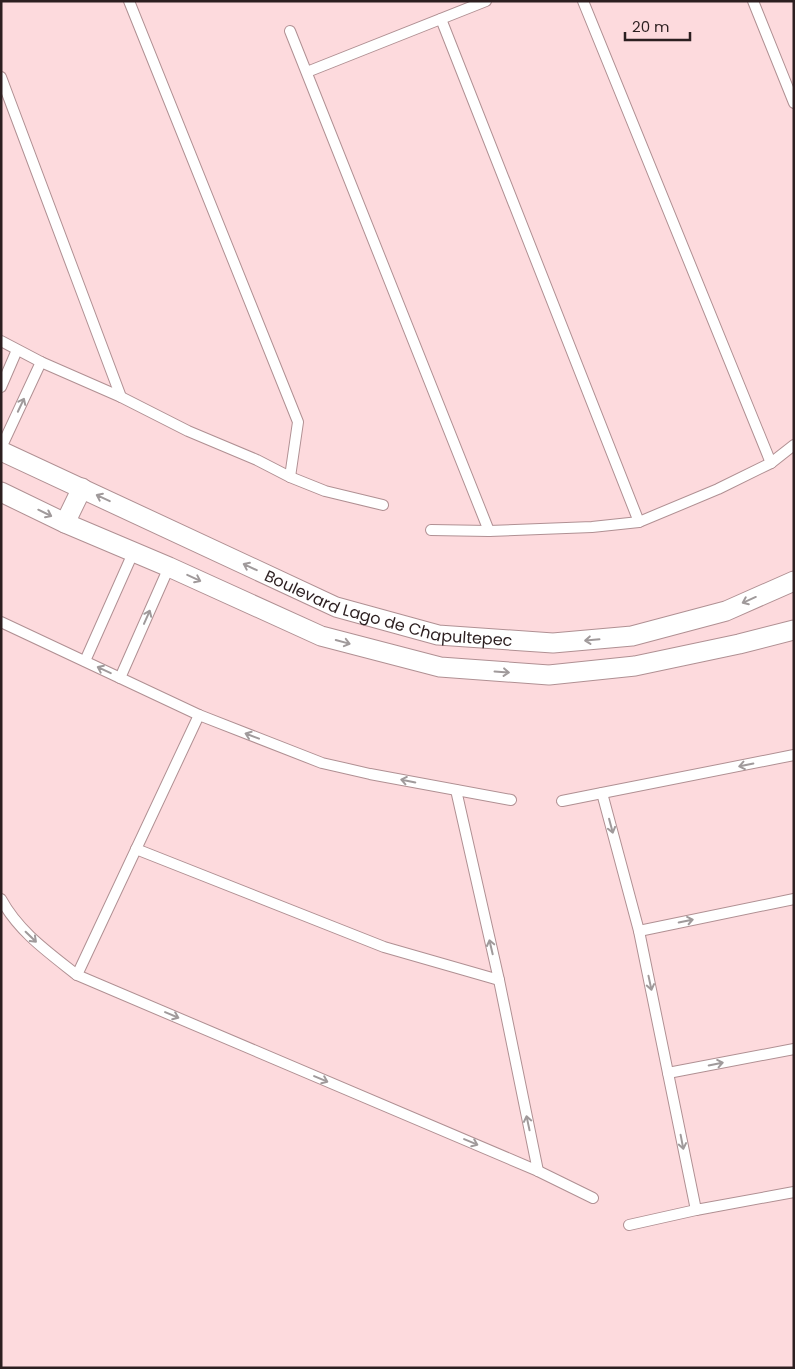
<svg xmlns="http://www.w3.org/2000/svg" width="795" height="1369" font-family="Poppins,sans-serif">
<rect width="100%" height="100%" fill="#fddadd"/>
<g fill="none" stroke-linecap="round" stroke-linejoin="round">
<g stroke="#b09093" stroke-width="12">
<g id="service">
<polyline points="129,1 298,422 290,477"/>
<polyline points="583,1 771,463"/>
<polyline points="753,1 794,103"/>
<polyline points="441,19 639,522"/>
<polyline points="290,31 489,531"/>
<polyline points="307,72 486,1"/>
<polyline points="1,77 121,397"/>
<polyline points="1,341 41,362 121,397 188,431 257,460 290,477 325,491 383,505"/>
<polyline points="1,387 17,350"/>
<polyline points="1,448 41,362"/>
<polyline points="431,530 489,531 592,527 639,522 718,489 771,463 794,445"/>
<polyline points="1,622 199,715 322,763 370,774 511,800"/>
<polyline points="85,661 133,553"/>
<polyline points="120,678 169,567"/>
<polyline points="794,755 602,793 639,931 696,1210 794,1192"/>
<polyline points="456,790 499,980 538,1171"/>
<polyline points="562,801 602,793"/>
<polyline points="136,849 384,947 499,980"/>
<path d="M1 899C19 932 48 952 77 975L538 1171 593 1198"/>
<polyline points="639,931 794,899"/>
<polyline points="77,975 199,715"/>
<polyline points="668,1073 794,1049"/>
<polyline points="629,1225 696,1210"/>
</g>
</g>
<g stroke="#b09093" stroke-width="21">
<g id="minor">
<path id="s1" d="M1 451 336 607 438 635 553 643 632 636 726 611 794 581"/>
<polyline points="1,492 65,523 169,567 321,636 440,667 549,675 635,666 739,644 794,630"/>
<polyline points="65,523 82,488"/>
</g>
</g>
<use href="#service" stroke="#fff" stroke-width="10"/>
<use href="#minor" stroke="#fff" stroke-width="19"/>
</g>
<defs><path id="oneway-shaft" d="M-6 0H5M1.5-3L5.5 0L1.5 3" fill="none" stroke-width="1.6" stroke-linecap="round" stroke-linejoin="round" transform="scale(1.25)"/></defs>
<g stroke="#a09a9b">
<use href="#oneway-shaft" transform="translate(21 405) rotate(-65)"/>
<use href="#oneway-shaft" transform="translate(103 498) rotate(-155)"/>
<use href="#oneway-shaft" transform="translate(45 513) rotate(26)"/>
<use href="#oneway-shaft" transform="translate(250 567) rotate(-155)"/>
<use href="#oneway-shaft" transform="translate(194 578) rotate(25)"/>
<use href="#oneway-shaft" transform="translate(749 600) rotate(156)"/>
<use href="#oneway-shaft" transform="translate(147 617) rotate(-66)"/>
<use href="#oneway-shaft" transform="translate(592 640) rotate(175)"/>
<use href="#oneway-shaft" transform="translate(343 642) rotate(15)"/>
<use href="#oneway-shaft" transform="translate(104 670) rotate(-155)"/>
<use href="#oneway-shaft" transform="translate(502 672) rotate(4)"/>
<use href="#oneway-shaft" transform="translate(252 736) rotate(-159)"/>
<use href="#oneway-shaft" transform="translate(746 765) rotate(169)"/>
<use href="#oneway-shaft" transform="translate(408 781) rotate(-169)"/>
<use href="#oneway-shaft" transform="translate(611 826) rotate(75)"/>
<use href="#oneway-shaft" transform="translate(686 921) rotate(-12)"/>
<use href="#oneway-shaft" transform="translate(31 937) rotate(44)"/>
<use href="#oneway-shaft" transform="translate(491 947) rotate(-103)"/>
<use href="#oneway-shaft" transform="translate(650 983) rotate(78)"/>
<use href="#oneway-shaft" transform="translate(172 1015) rotate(23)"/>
<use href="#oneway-shaft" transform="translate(716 1064) rotate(-11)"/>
<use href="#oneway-shaft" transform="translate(321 1079) rotate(23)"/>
<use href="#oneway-shaft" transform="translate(528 1123) rotate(-102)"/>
<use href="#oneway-shaft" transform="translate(471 1142) rotate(23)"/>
<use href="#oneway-shaft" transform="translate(682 1142) rotate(79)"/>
</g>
<g text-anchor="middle" stroke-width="4" stroke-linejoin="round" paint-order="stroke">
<g font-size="16" fill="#2c1f20" stroke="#fddadd">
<text dy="6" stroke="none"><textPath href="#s1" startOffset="421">Boulevard Lago de Chapultepec</textPath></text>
</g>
</g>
<rect width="795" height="1369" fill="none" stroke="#2c1f20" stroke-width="5"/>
<path d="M625 32v8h65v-8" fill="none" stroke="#2c1f20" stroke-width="2.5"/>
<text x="632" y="32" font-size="15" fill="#2c1f20" stroke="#fddadd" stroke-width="4" paint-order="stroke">20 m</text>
</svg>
